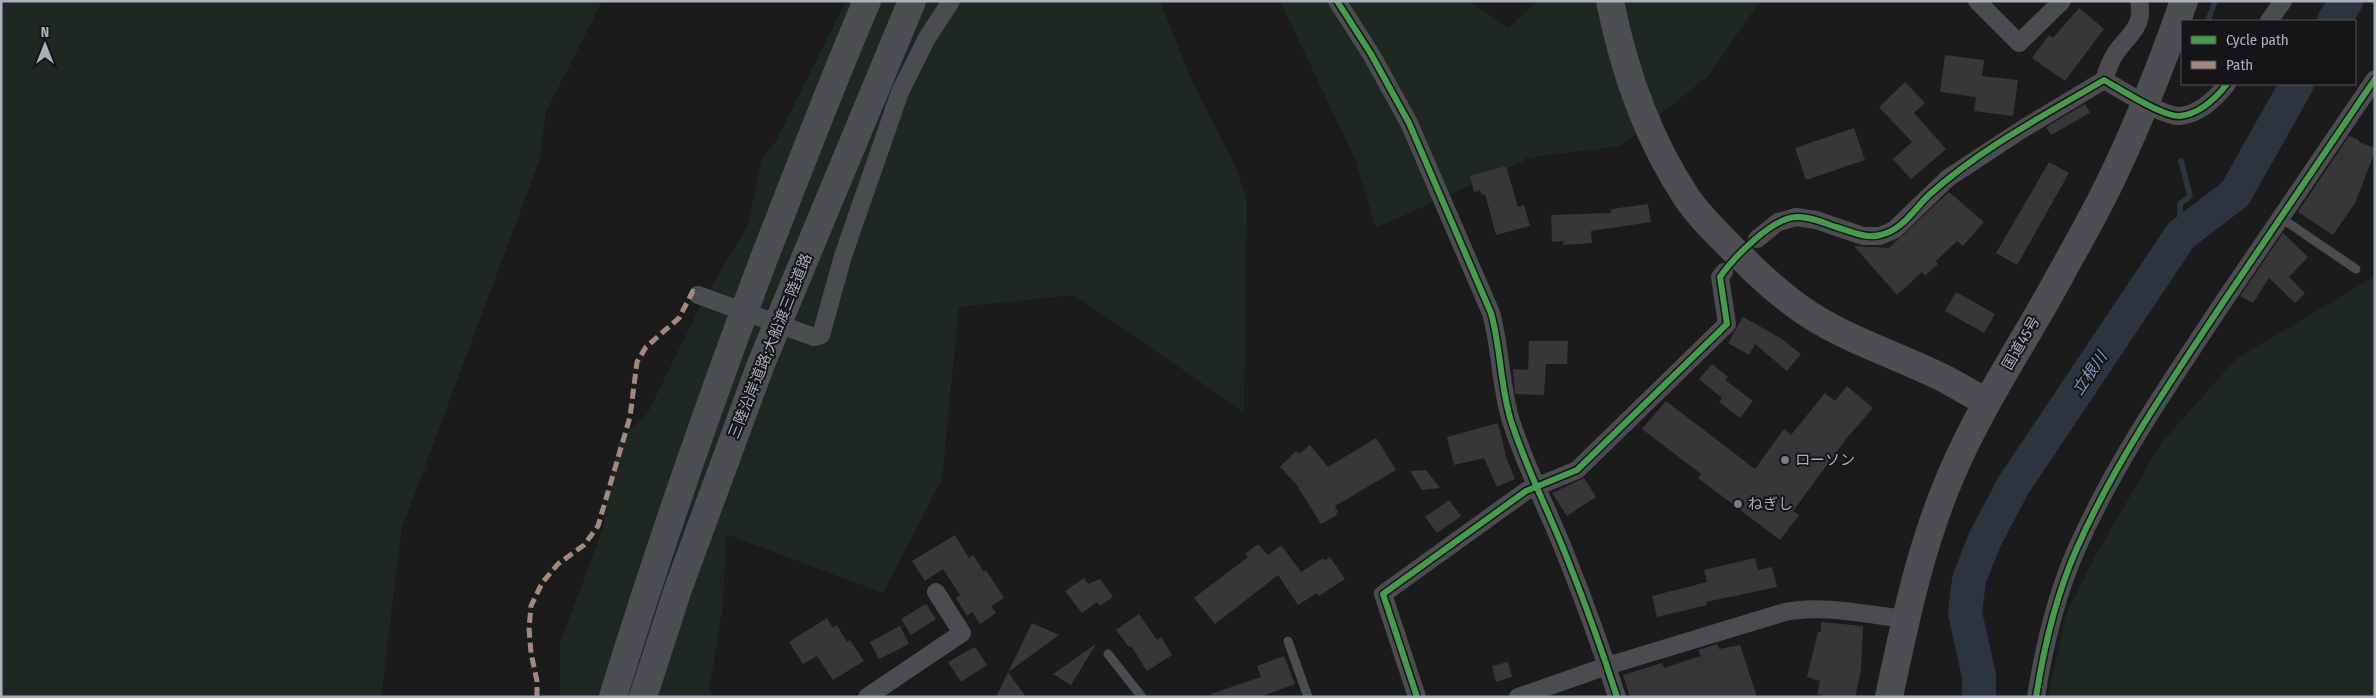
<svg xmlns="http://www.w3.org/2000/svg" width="2376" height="698" font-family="'Fira Sans Condensed','Noto Sans JP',sans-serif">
<rect width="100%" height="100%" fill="#1b1b1c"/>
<g fill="#1e2721">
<polygon points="1,1 602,1 546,112 540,159 402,528 381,697 1,697"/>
<polygon points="846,1 1160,1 1192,81 1232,159 1247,197 1244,412 1074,295 959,307 942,479 883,593 726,534 723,605 709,691 715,697 560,697 560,643 603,528 618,442 647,414 704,299 747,227 762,159 776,141"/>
<polygon points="1280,1 1469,1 1509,28 1536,1 1760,1 1709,75 1621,146 1523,158 1528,159 1376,228 1355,159"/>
<polygon points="2375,276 2375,697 2048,697 2065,617 2096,554 2162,442 2236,359"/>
</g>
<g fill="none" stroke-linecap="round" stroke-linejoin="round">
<g stroke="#2c343f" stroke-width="5.5">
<polyline points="2208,21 2215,1"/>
<polyline points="2181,161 2190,196 2180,204 2181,235"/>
</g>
<g stroke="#2c343f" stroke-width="34">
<polyline points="2334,21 2346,1"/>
<polyline points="1979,697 1979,676 1965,613 1969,580 1985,539 2013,486 2181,235 2235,194 2297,84"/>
</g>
</g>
<g fill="#37373a">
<polygon points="2079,8 2104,29 2065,81 2032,58 2049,35 2053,38"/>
<polygon points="1945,55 1984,60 1982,76 2018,80 2013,116 1974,111 1976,97 1940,92"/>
<polygon points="1905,82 1925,103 1914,113 1946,149 1911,179 1893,159 1912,142 1879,107"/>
<polygon points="2085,104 2090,113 2051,135 2046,127"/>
<polygon points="1854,128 1865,160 1806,180 1795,148"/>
<polygon points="2349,136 2359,140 2359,142 2375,148 2375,152 2355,203 2333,235 2298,212"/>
<polygon points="2049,162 2069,173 2017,265 1996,253"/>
<polygon points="1506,166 1518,207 1524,205 1530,226 1496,235 1485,194 1482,195 1480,190 1474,192 1470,176"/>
<polygon points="1949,192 1984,222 1963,246 1957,241 1936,261 1938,264 1925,276 1922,272 1897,295 1854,246 1889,248"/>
<polygon points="1648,204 1651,222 1591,231 1592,243 1563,245 1563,241 1552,242 1551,215 1611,213 1611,209"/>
<polygon points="2283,233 2308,257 2289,277 2305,293 2295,303 2269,278 2253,303 2240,296"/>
<polygon points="1956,292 1995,314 1984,333 1945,311"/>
<polygon points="1743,317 1782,339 1801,354 1787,371 1755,344 1749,355 1728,343"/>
<polygon points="1529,341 1568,341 1567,364 1546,364 1544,395 1515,394 1513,369 1528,370"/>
<polygon points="1712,364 1728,377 1725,380 1753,401 1740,418 1719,402 1722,398 1699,379"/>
<polygon points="1847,386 1873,408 1846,439 1793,511 1799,515 1780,540 1698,478 1701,474 1642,429 1666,401 1755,469 1784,429 1791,435 1825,393 1835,401"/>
<polygon points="1498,423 1507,460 1515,479 1497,487 1484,458 1454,465 1447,437"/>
<polygon points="1376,438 1396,470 1335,506 1338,512 1336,513 1337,515 1321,524 1296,484 1280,467 1296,451 1299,454 1310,445 1328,467"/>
<polygon points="1426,470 1440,488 1422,490 1410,471"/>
<polygon points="1584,478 1596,497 1567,516 1552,493"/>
<polygon points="1449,500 1461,516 1437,533 1425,517"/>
<polygon points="955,535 969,558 973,555 984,572 986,570 1004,598 991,606 996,613 980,624 972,612 967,616 956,598 960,595 943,569 925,581 912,561"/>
<polygon points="1258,544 1268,555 1281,545 1301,572 1323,558 1324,561 1330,557 1345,579 1319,596 1317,593 1298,605 1278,575 1215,624 1194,598 1248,557 1245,554"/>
<polygon points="1755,558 1758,570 1772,567 1777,587 1706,602 1707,605 1657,617 1652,596 1707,582 1704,570"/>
<polygon points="1084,578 1088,584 1100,579 1113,597 1100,606 1097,602 1082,613 1065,591"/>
<polygon points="926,604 936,619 911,635 901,619"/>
<polygon points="1139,614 1157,640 1161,637 1172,655 1147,671 1131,646 1129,647 1116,630"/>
<polygon points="827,618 833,628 837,625 847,642 850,640 864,661 833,680 817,656 803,664 789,642"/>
<polygon points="1821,622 1863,626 1861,671 1855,697 1830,697 1817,694 1820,681 1807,677 1818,632 1821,632"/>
<polygon points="1032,623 1059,635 1008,672 1026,697 996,697"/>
<polygon points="900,626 909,644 879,659 870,642"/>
<polygon points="1096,644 1071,685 1053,674"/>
<polygon points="1717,644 1719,649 1740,645 1757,697 1630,697 1623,675 1662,663 1664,668 1701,656 1698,650"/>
<polygon points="975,647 987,665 961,682 948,662"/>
<polygon points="1284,656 1295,684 1260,697 1212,697 1211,694 1261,677 1257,666"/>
<polygon points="1508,662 1512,677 1496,682 1492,666"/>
</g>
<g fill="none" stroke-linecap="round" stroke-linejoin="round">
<g stroke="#4b4c4f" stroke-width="9">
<polyline points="2281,218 2356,269"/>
<polyline points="1288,641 1308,697"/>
<polyline points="1108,654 1142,697"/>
</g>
<g stroke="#4b4c4f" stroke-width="18">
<path d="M1337 1 1371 54 1409 123 1491 313C1501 348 1500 386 1511 421 1526 468 1549 512 1567 558 1585 603 1602 650 1617 697"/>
<polyline points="1977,1 2019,43 2062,1"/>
<polyline points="2269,21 2283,1"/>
<path d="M2104 80C2107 70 2110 62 2115 54 2127 36 2145 27 2139 1"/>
<path d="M1757 239 1778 222 1796 217 1816 220 1863 236H1880L1894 230 1948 178 2021 130 2104 80C2120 89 2163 117 2180 116 2199 114 2216 98 2227 84"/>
<polyline points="698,295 814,337 821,335 843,256 900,92 927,38 951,1"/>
<polyline points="867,697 962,633 936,592"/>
<polyline points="1417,697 1383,594 1526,491 1577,470 1727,324 1720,277 1724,272"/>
<path d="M1518 697 1607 666 1785 612C1824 604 1867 615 1906 619"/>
<path d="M2036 697C2044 646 2056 595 2077 548 2116 460 2171 381 2224 301 2274 227 2325 153 2375 79"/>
</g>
<g stroke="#4d4e52" stroke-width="28">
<path d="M1610 1C1624 71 1647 138 1687 198 1702 220 1724 240 1743 259 1764 280 1785 299 1810 315 1852 342 1902 357 1947 380 1960 387 1973 395 1986 402"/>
<path d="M613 697C658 550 709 405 763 261 797 174 830 87 867 1"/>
<polyline points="643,697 678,589 761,364 912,1"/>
<path d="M1889 697C1905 621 1921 544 1952 473 1982 403 2026 339 2062 272 2079 241 2097 210 2112 178 2140 120 2163 61 2184 1"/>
</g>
<polyline stroke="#a5887d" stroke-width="5" stroke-dasharray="10 5" stroke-linecap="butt" points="537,697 537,681 531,653 529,628 531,606 542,583 558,564 584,545 598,526 630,417 637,362 646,347 679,318 693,291 698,295"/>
<g stroke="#151518" stroke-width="9">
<g id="cycleway">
<path d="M1337 1 1371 54 1409 123 1491 313C1501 348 1500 386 1511 421 1526 468 1549 512 1567 558 1585 603 1602 650 1617 697"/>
<path d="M1417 697 1383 594 1526 491 1577 470 1727 324 1720 277C1733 258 1772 218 1796 217 1809 216 1824 223 1836 227 1850 231 1866 239 1880 235 1903 230 1914 209 1929 195 1981 148 2045 115 2104 80 2120 89 2163 117 2180 116 2199 114 2216 98 2227 84"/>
<path d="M2036 697C2044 646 2056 595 2077 548 2116 460 2171 381 2224 301 2274 227 2325 153 2375 79"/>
</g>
</g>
<use href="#cycleway" stroke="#469c4c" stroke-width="6"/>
</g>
<g fill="#797b85" stroke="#151518" stroke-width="2">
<circle cx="1785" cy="460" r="5"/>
<circle cx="1738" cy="504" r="5"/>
</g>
<g text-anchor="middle" stroke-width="4" stroke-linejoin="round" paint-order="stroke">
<g font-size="15" fill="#acafbd" stroke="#151518">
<text transform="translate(2021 343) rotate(-60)" y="5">国道45号</text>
<text transform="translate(770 346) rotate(-68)" y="5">三陸沿岸道路;大船渡三陸道路</text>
</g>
<g font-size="15" fill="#acafbd" stroke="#151518" text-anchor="start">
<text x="1795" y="465">ローソン</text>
<text x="1748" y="509">ねぎし</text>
</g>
<g font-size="16" font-style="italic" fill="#8099bb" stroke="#151518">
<text transform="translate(2089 373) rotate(-56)" y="6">立根川</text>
</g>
</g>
<rect width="2376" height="698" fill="none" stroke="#acafbd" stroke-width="5"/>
<rect x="2181" y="20" width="175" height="65" fill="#151518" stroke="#51535a"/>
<rect x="2191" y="36" width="25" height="8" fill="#469c4c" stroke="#51535a"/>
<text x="2226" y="45" font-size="15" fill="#acafbd">Cycle path</text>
<rect x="2191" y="61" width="25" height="8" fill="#a5887d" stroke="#51535a"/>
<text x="2226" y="70" font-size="15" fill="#acafbd">Path</text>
<g transform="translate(45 45)" stroke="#151518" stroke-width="4" paint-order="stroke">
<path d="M0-4L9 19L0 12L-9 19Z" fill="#acafbd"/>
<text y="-8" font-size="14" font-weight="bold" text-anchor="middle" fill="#acafbd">N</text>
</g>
</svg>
